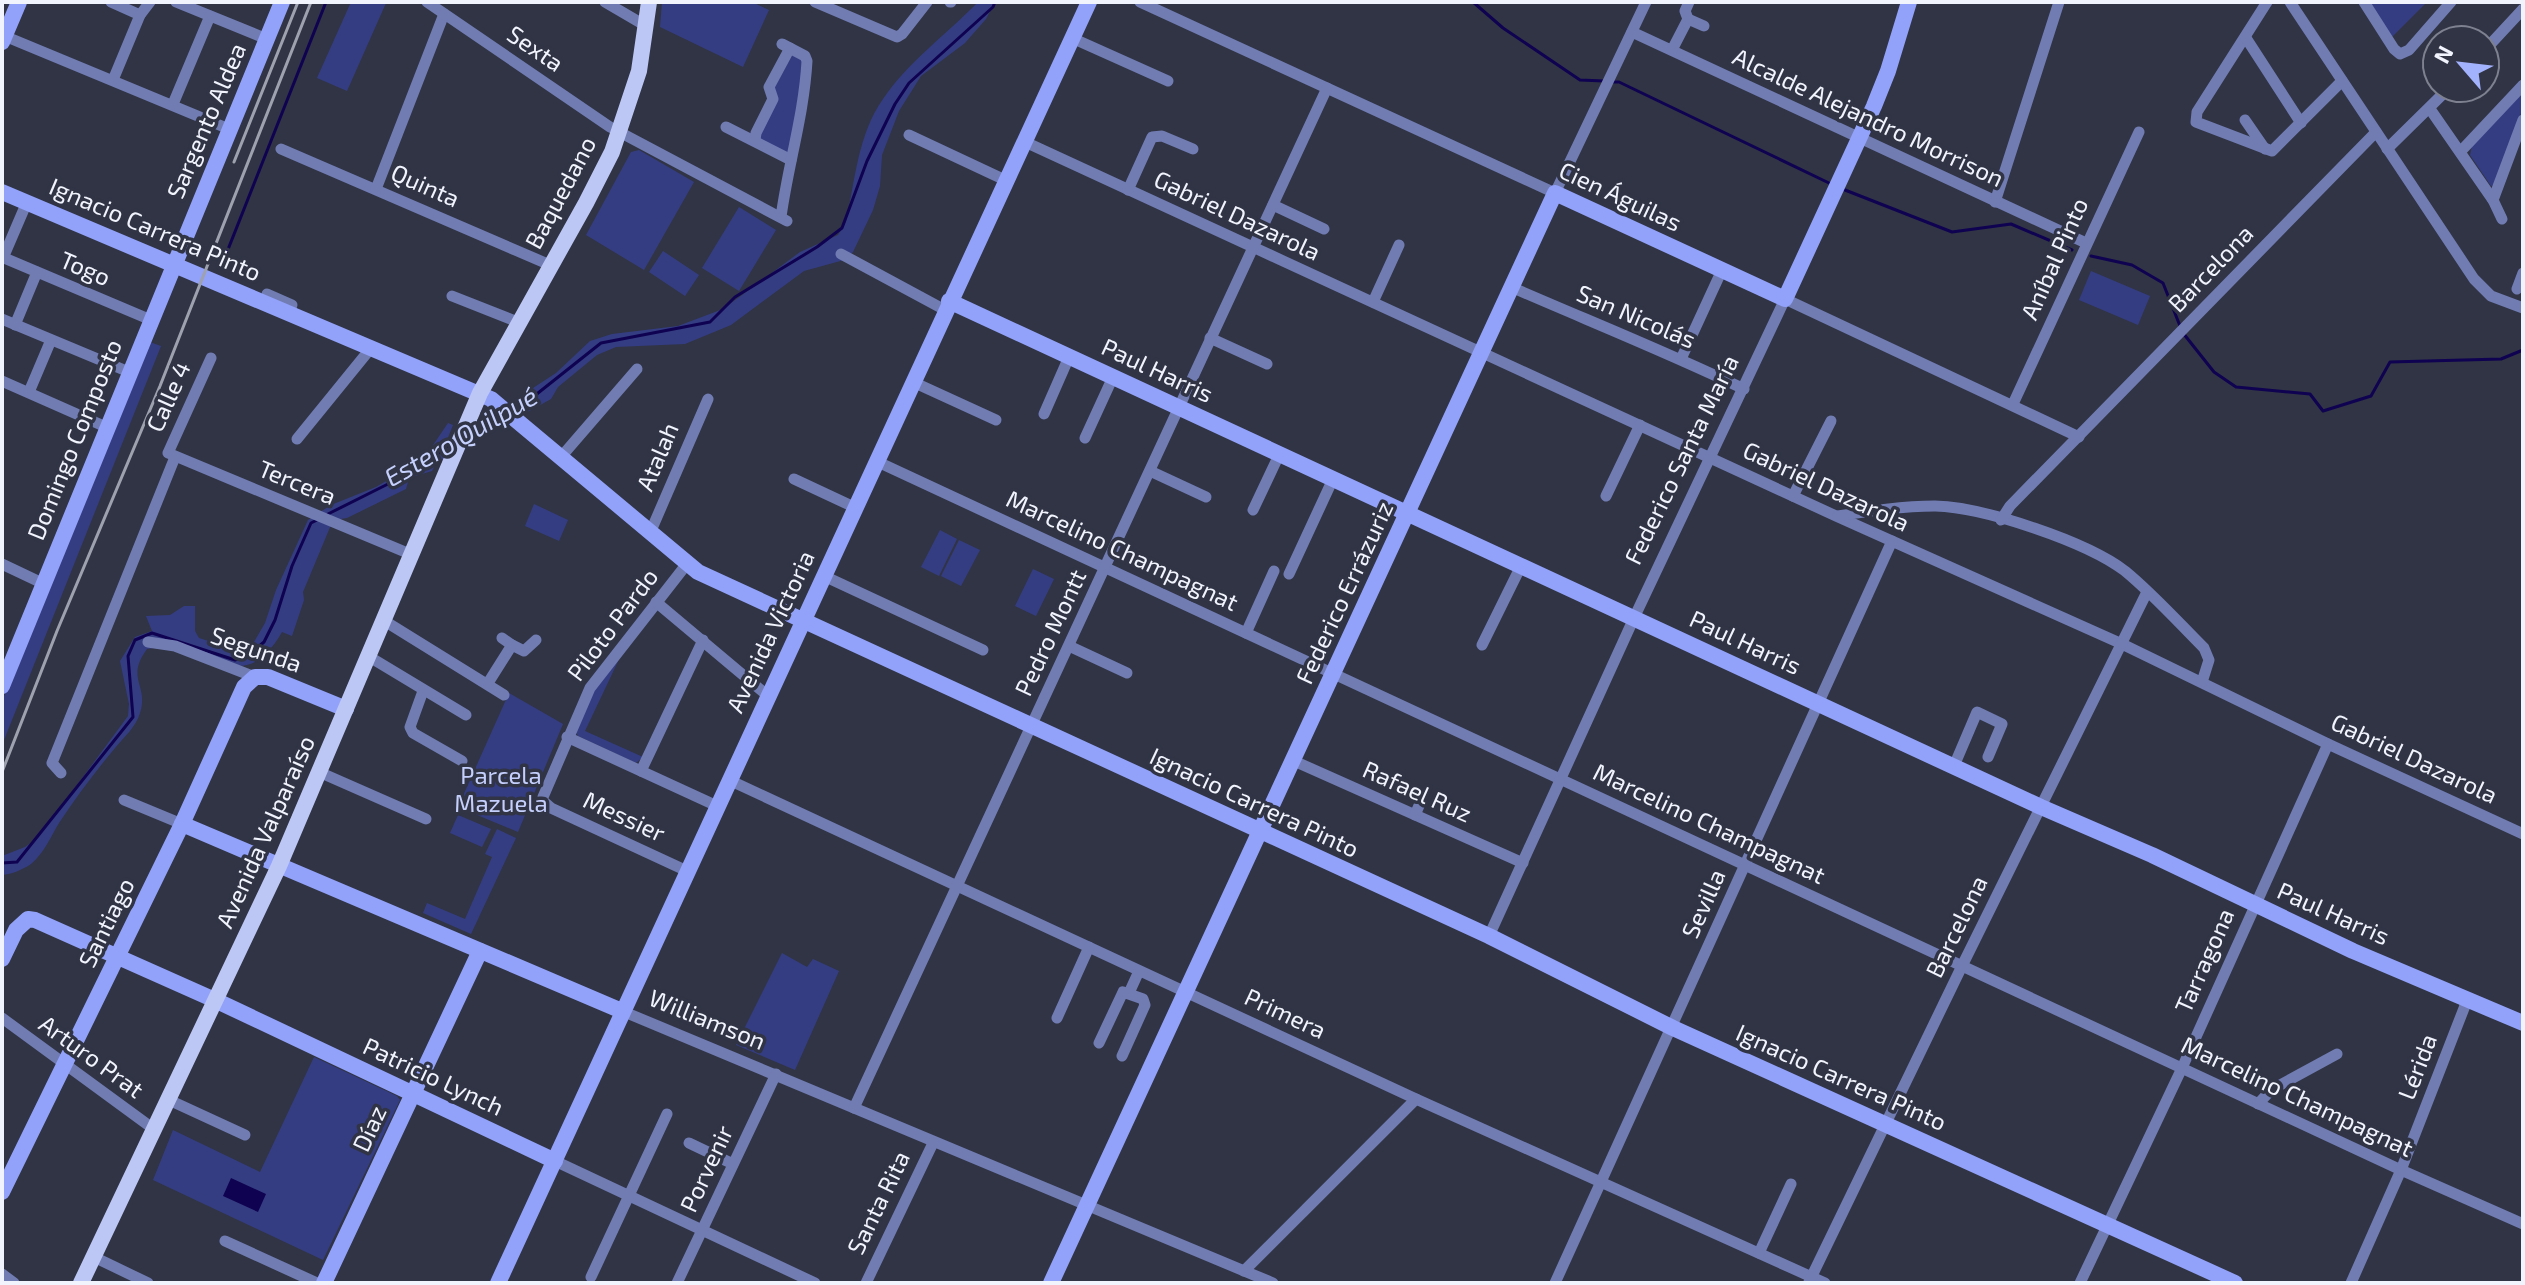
<svg xmlns="http://www.w3.org/2000/svg" width="2525" height="1285" font-family="'Exo 2',sans-serif">
<rect width="100%" height="100%" fill="#303445"/>
<g fill="#353d82">
<polygon points="351,2 386,3 347,91 317,78"/>
<polygon points="662,2 752,2 769,10 743,67 660,27"/>
<path d="M978 2H995L986 19 965 43 921 76 899 111 882 155 880 186 873 210 853 252 844 260 804 271 731 325 685 344 616 347 597 355 558 387 551 399 436 463 432 471 409 478 406 489 347 518 333 520 303 592 304 600 292 636 282 632C248 691 221 657 173 647 165 646 155 648 147 649 125 679 149 685 140 713 136 727 124 737 115 748 95 772 76 797 59 823 50 838 44 853 31 864 22 870 12 874 2 875V856L25 847 38 838 128 716 129 704 120 661 135 637 152 631 146 616 170 615 184 606H195V631L199 638 237 650 250 649 265 623 276 590 308 520 331 505 376 487 417 463 423 460 448 423 453 425 445 445 556 373 590 341 612 334 678 326 723 309 800 252 838 235 846 222C855 181 858 134 883 99 908 62 947 34 978 2Z"/>
<polygon points="2369,2 2427,2 2392,37"/>
<polygon points="793,54 802,59 799,116 788,154 758,139 773,90"/>
<polygon points="2523,90 2523,108 2496,185 2491,186 2470,155 2472,146"/>
<polygon points="639,150 694,182 644,270 586,235 631,152"/>
<polygon points="739,207 776,230 739,291 702,268"/>
<polygon points="663,251 699,275 685,296 649,272"/>
<polygon points="2091,271 2150,296 2138,325 2079,300"/>
<polygon points="147,341 161,346 2,745 2,701"/>
<polygon points="534,504 568,520 559,541 525,526"/>
<polygon points="940,530 957,539 939,576 921,567"/>
<polygon points="959,540 980,550 961,586 941,576"/>
<polygon points="1033,569 1054,579 1036,616 1015,606"/>
<polygon points="621,655 585,731 643,757 636,763 578,736 575,730 597,685"/>
<polygon points="509,693 563,724 518,832 458,807"/>
<polygon points="458,815 491,829 482,847 450,833"/>
<polygon points="497,829 516,838 471,934 423,913 427,903 465,919 492,857 485,854"/>
<polygon points="782,953 807,967 813,959 839,971 795,1070 736,1045"/>
<polygon points="314,1057 397,1096 400,1100 323,1260 153,1180 173,1130 260,1172"/>
</g>
<polygon fill="#0f0251" points="231,1178 266,1194 258,1212 223,1196"/>
<g fill="none" stroke-linecap="round" stroke-linejoin="round">
<g stroke="#0f0251" stroke-width="3">
<polyline points="1473,2 1503,28 1580,80 1604,81"/>
<polyline points="1611,82 1619,82 1829,183"/>
<polyline points="1845,190 1952,232 2011,224 2072,250"/>
<polyline points="2091,256 2132,265 2163,283 2180,326"/>
<polyline points="225,257 326,2"/>
<polyline points="2183,333 2214,372 2236,387 2310,394 2323,411 2371,396 2390,362 2501,359 2523,350"/>
<polyline points="512,410 533,397 601,343 710,322 735,297 817,247 842,228 867,161 895,104 909,83 993,7 995,2"/>
<polyline points="471,434 502,416"/>
<polyline points="328,514 388,484 450,446"/>
<polyline points="2,863 17,862 133,717 128,656 135,640 152,633 235,660 250,654 264,642 275,620 292,566 311,523 317,520"/>
</g>
<g stroke="#717cb3" stroke-width="11">
<polyline points="111,2 140,15"/>
<polyline points="176,2 267,39"/>
<polyline points="427,2 610,127 787,221"/>
<polyline points="605,2 646,26"/>
<polyline points="815,2 897,37 902,34 927,2"/>
<polyline points="950,2 951,2"/>
<polyline points="1140,2 1555,193 1646,2"/>
<polyline points="2267,2 2197,112 2196,122 2272,151 2342,81"/>
<polyline points="2290,2 2474,279 2491,296 2523,308"/>
<polyline points="2364,2 2394,49 2400,54 2409,50 2451,2"/>
<polyline points="1688,19 1704,26"/>
<polyline points="1632,32 2086,243"/>
<polyline points="2,35 229,129"/>
<polyline points="1072,38 1168,81"/>
<polyline points="2246,38 2301,123"/>
<polyline points="1672,50 1688,19 1685,11 1689,2"/>
<polyline points="2485,50 2523,9"/>
<polyline points="113,80 140,15 150,2"/>
<polyline points="173,104 210,16"/>
<polyline points="2430,109 2493,200 2502,219"/>
<polyline points="2245,120 2265,149"/>
<polyline points="726,127 791,160"/>
<polyline points="909,135 1005,180"/>
<polyline points="755,140 756,133 773,99 769,87 790,48"/>
<polyline points="1023,141 1836,516 2122,644 2328,744 2523,834"/>
<polyline points="281,149 550,265"/>
<polyline points="2387,149 2449,88"/>
<polyline points="2461,151 2523,85"/>
<polyline points="376,189 444,14"/>
<polyline points="1128,190 1152,137 1162,136 1193,149"/>
<polyline points="2493,200 2523,120"/>
<polyline points="1995,202 2059,2"/>
<polyline points="1273,205 1324,229"/>
<path d="M781 217C788 165 804 115 807 61L805 56 782 44"/>
<polyline points="841,254 945,310"/>
<polyline points="2,257 151,320"/>
<polyline points="3,258 27,202"/>
<path d="M1511 287C1589 321 1667 352 1744 389"/>
<polyline points="2517,289 2523,273"/>
<polyline points="267,294 292,305 288,313"/>
<polyline points="452,296 518,322"/>
<polyline points="1373,302 1399,245"/>
<polyline points="2,319 129,372"/>
<polyline points="15,325 37,272"/>
<polyline points="1210,338 1267,364"/>
<polyline points="211,358 168,453 410,554"/>
<polyline points="1681,359 1722,270"/>
<polyline points="2,381 106,427"/>
<polyline points="913,382 996,420"/>
<polyline points="29,392 51,340"/>
<polyline points="2013,404 2139,132"/>
<polyline points="1044,414 1069,357"/>
<polyline points="1085,438 1113,377"/>
<polyline points="297,439 371,348"/>
<polyline points="561,457 637,369"/>
<polyline points="878,462 2401,1170 2523,1224"/>
<polyline points="1150,471 1206,497"/>
<polyline points="794,479 856,508"/>
<polyline points="1606,496 1640,425"/>
<polyline points="1793,496 1831,421"/>
<polyline points="1253,510 1279,455"/>
<path d="M1838 516C1870 511 1903 506 1935 506 1984 507 2087 542 2125 571 2153 594 2178 622 2204 648L2209 660 2202 682"/>
<polyline points="2001,520 2010,506 2376,132"/>
<polyline points="650,533 708,399"/>
<polyline points="2,564 42,583"/>
<polyline points="686,565 590,688 543,797 543,801 551,808 687,871"/>
<polyline points="1289,574 1333,479"/>
<polyline points="824,576 983,650"/>
<polyline points="656,602 768,696"/>
<polyline points="383,620 504,695"/>
<polyline points="1246,633 1274,571"/>
<polyline points="502,638 512,645"/>
<polyline points="148,642 175,646 255,677"/>
<polyline points="1482,645 1521,566"/>
<polyline points="1069,646 1127,673"/>
<polyline points="368,656 466,715"/>
<polyline points="488,683 512,645 524,651 536,640"/>
<polyline points="423,691 410,727 413,733 462,761"/>
<polyline points="567,737 717,806"/>
<polyline points="1294,761 1523,863"/>
<polyline points="1954,766 1977,712 2002,724 1988,757"/>
<polyline points="641,771 703,640"/>
<polyline points="319,772 426,819"/>
<polyline points="61,773 52,763 175,457"/>
<polyline points="729,780 1416,1099 1825,1283"/>
<polyline points="124,800 182,824"/>
<polyline points="1415,815 1421,801"/>
<polyline points="1489,936 1634,618 1785,299 2079,437"/>
<polyline points="1129,993 1139,971"/>
<polyline points="622,1011 1273,1283"/>
<polyline points="2,1018 155,1130"/>
<polyline points="1057,1018 1089,947"/>
<polyline points="1099,1043 1123,992 1143,999 1145,1005 1122,1056"/>
<polyline points="169,1100 245,1135"/>
<polyline points="2258,1104 2271,1090 2337,1054"/>
<polyline points="854,1108 1327,88"/>
<polyline points="689,1143 733,1164"/>
<polyline points="555,1161 815,1283"/>
<polyline points="225,1241 317,1283"/>
<polyline points="1759,1253 1791,1184"/>
<polyline points="94,1257 148,1283"/>
<polyline points="1244,1271 1416,1099"/>
<polyline points="2,1274 14,1283"/>
<polyline points="591,1277 667,1114"/>
<polyline points="1809,1282 1962,966 2147,592"/>
<polyline points="677,1283 776,1074"/>
<polyline points="866,1283 933,1143"/>
<polyline points="1555,1283 1892,541"/>
<polyline points="2080,1283 2182,1068 2328,744"/>
<polyline points="2351,1283 2401,1170 2468,998"/>
</g>
<g stroke="#92a2fa" stroke-width="16">
<polyline points="2,42 19,2"/>
<polyline points="2,192 491,399 698,572 1489,936 1673,1028 2235,1283"/>
<polyline points="949,301 2041,807 2152,855 2353,951 2523,1023"/>
<polyline points="2,686 282,2"/>
<polyline points="182,824 622,1011"/>
<polyline points="2,959 16,930 28,919 35,920 217,1001 555,1161"/>
<polyline points="2,1192 182,824 244,687 255,677 268,677 346,709"/>
<polyline points="324,1283 480,951"/>
<polyline points="498,1283 1089,2"/>
<polyline points="1051,1283 1555,193 1785,299 1874,106 1888,71 1909,2"/>
</g>
<polyline stroke="#bdc7f5" stroke-width="16" points="81,1283 279,866 480,393 586,203 612,152 639,71 649,2"/>
<g stroke="#9ea1ae" stroke-width="3">
<polyline points="234,162 298,2"/>
<polyline points="2,772 57,631 160,386 311,2"/>
</g>
</g>
<g text-anchor="middle" stroke-width="7" stroke-linejoin="round" paint-order="stroke">
<g font-size="24" fill="#f2f4fd" stroke="#303445">
<text transform="translate(535 49) rotate(34)" y="8">Sexta</text>
<text transform="translate(1868 118) rotate(25)" y="8">Alcalde Alejandro Morrison</text>
<text transform="translate(207 121) rotate(-67)" y="8">Sargento Aldea</text>
<text transform="translate(425 186) rotate(24)" y="8">Quinta</text>
<text transform="translate(561 193) rotate(-62)" y="8">Baquedano</text>
<text transform="translate(1620 197) rotate(25)" y="8">Cien Águilas</text>
<text transform="translate(1237 216) rotate(25)" y="8">Gabriel Dazarola</text>
<text transform="translate(155 230) rotate(23)" y="8">Ignacio Carrera Pinto</text>
<text transform="translate(2055 259) rotate(-66)" y="8">Aníbal Pinto</text>
<text transform="translate(85 269) rotate(23)" y="8">Togo</text>
<text transform="translate(2211 269) rotate(-46)" y="8">Barcelona</text>
<text transform="translate(1636 317) rotate(23)" y="8">San Nicolás</text>
<text transform="translate(1157 371) rotate(25)" y="8">Paul Harris</text>
<text transform="translate(169 397) rotate(-66)" y="8">Calle 4</text>
<text transform="translate(75 440) rotate(-68)" y="8">Domingo Composto</text>
<text transform="translate(658 457) rotate(-67)" y="8">Atalah</text>
<text transform="translate(1682 460) rotate(-64)" y="8">Federico Santa María</text>
<text transform="translate(297 483) rotate(22)" y="8">Tercera</text>
<text transform="translate(1826 487) rotate(25)" y="8">Gabriel Dazarola</text>
<text transform="translate(1122 551) rotate(25)" y="8">Marcelino Champagnat</text>
<text transform="translate(1345 593) rotate(-65)" y="8">Federico Errázuriz</text>
<text transform="translate(613 625) rotate(-53)" y="8">Piloto Pardo</text>
<text transform="translate(771 632) rotate(-65)" y="8">Avenida Victoria</text>
<text transform="translate(1051 633) rotate(-65)" y="8">Pedro Montt</text>
<text transform="translate(1745 643) rotate(25)" y="8">Paul Harris</text>
<text transform="translate(256 650) rotate(19)" y="8">Segunda</text>
<text transform="translate(2414 759) rotate(25)" y="8">Gabriel Dazarola</text>
<text transform="translate(1417 792) rotate(24)" y="8">Rafael Ruz</text>
<text transform="translate(1254 803) rotate(25)" y="8">Ignacio Carrera Pinto</text>
<text transform="translate(624 817) rotate(25)" y="8">Messier</text>
<text transform="translate(1709 824) rotate(25)" y="8">Marcelino Champagnat</text>
<text transform="translate(266 832) rotate(-66)" y="8">Avenida Valparaíso</text>
<text transform="translate(1704 904) rotate(-66)" y="8">Sevilla</text>
<text transform="translate(2333 914) rotate(24)" y="8">Paul Harris</text>
<text transform="translate(107 923) rotate(-64)" y="8">Santiago</text>
<text transform="translate(1957 927) rotate(-64)" y="8">Barcelona</text>
<text transform="translate(2205 961) rotate(-66)" y="8">Tarragona</text>
<text transform="translate(1285 1014) rotate(25)" y="8">Primera</text>
<text transform="translate(707 1020) rotate(22)" y="8">Williamson</text>
<text transform="translate(91 1057) rotate(36)" y="8">Arturo Prat</text>
<text transform="translate(2418 1067) rotate(-69)" y="8">Lérida</text>
<text transform="translate(433 1077) rotate(25)" y="8">Patricio Lynch</text>
<text transform="translate(1841 1078) rotate(24)" y="8">Ignacio Carrera Pinto</text>
<text transform="translate(2297 1097) rotate(25)" y="8">Marcelino Champagnat</text>
<text transform="translate(370 1129) rotate(-65)" y="8">Díaz</text>
<text transform="translate(707 1169) rotate(-65)" y="8">Porvenir</text>
<text transform="translate(879 1203) rotate(-64)" y="8">Santa Rita</text>
</g>
<g font-size="24" fill="#c5cffc" stroke="#303445">
<text x="501" y="784">Parcela<tspan x="501" dy="28">Mazuela</tspan></text>
</g>
<g font-size="26" font-style="italic" fill="#c5d0fd" stroke="#303445">
<text transform="translate(461 437) rotate(-30)" y="9">Estero Quilpué</text>
</g>
</g>
<rect width="2525" height="1285" fill="none" stroke="#f2f4fd" stroke-width="8"/>
<g transform="translate(2461 64) rotate(298)"><circle r="38" fill="#303445" stroke="#7e818f" stroke-width="2"/>
<path d="M0-6L14 30L0 20L-14 30Z" fill="#a3b2fd"/>
<text y="-12" font-size="22" font-weight="bold" text-anchor="middle" fill="#f2f4fd">N</text>
</g>
</svg>
